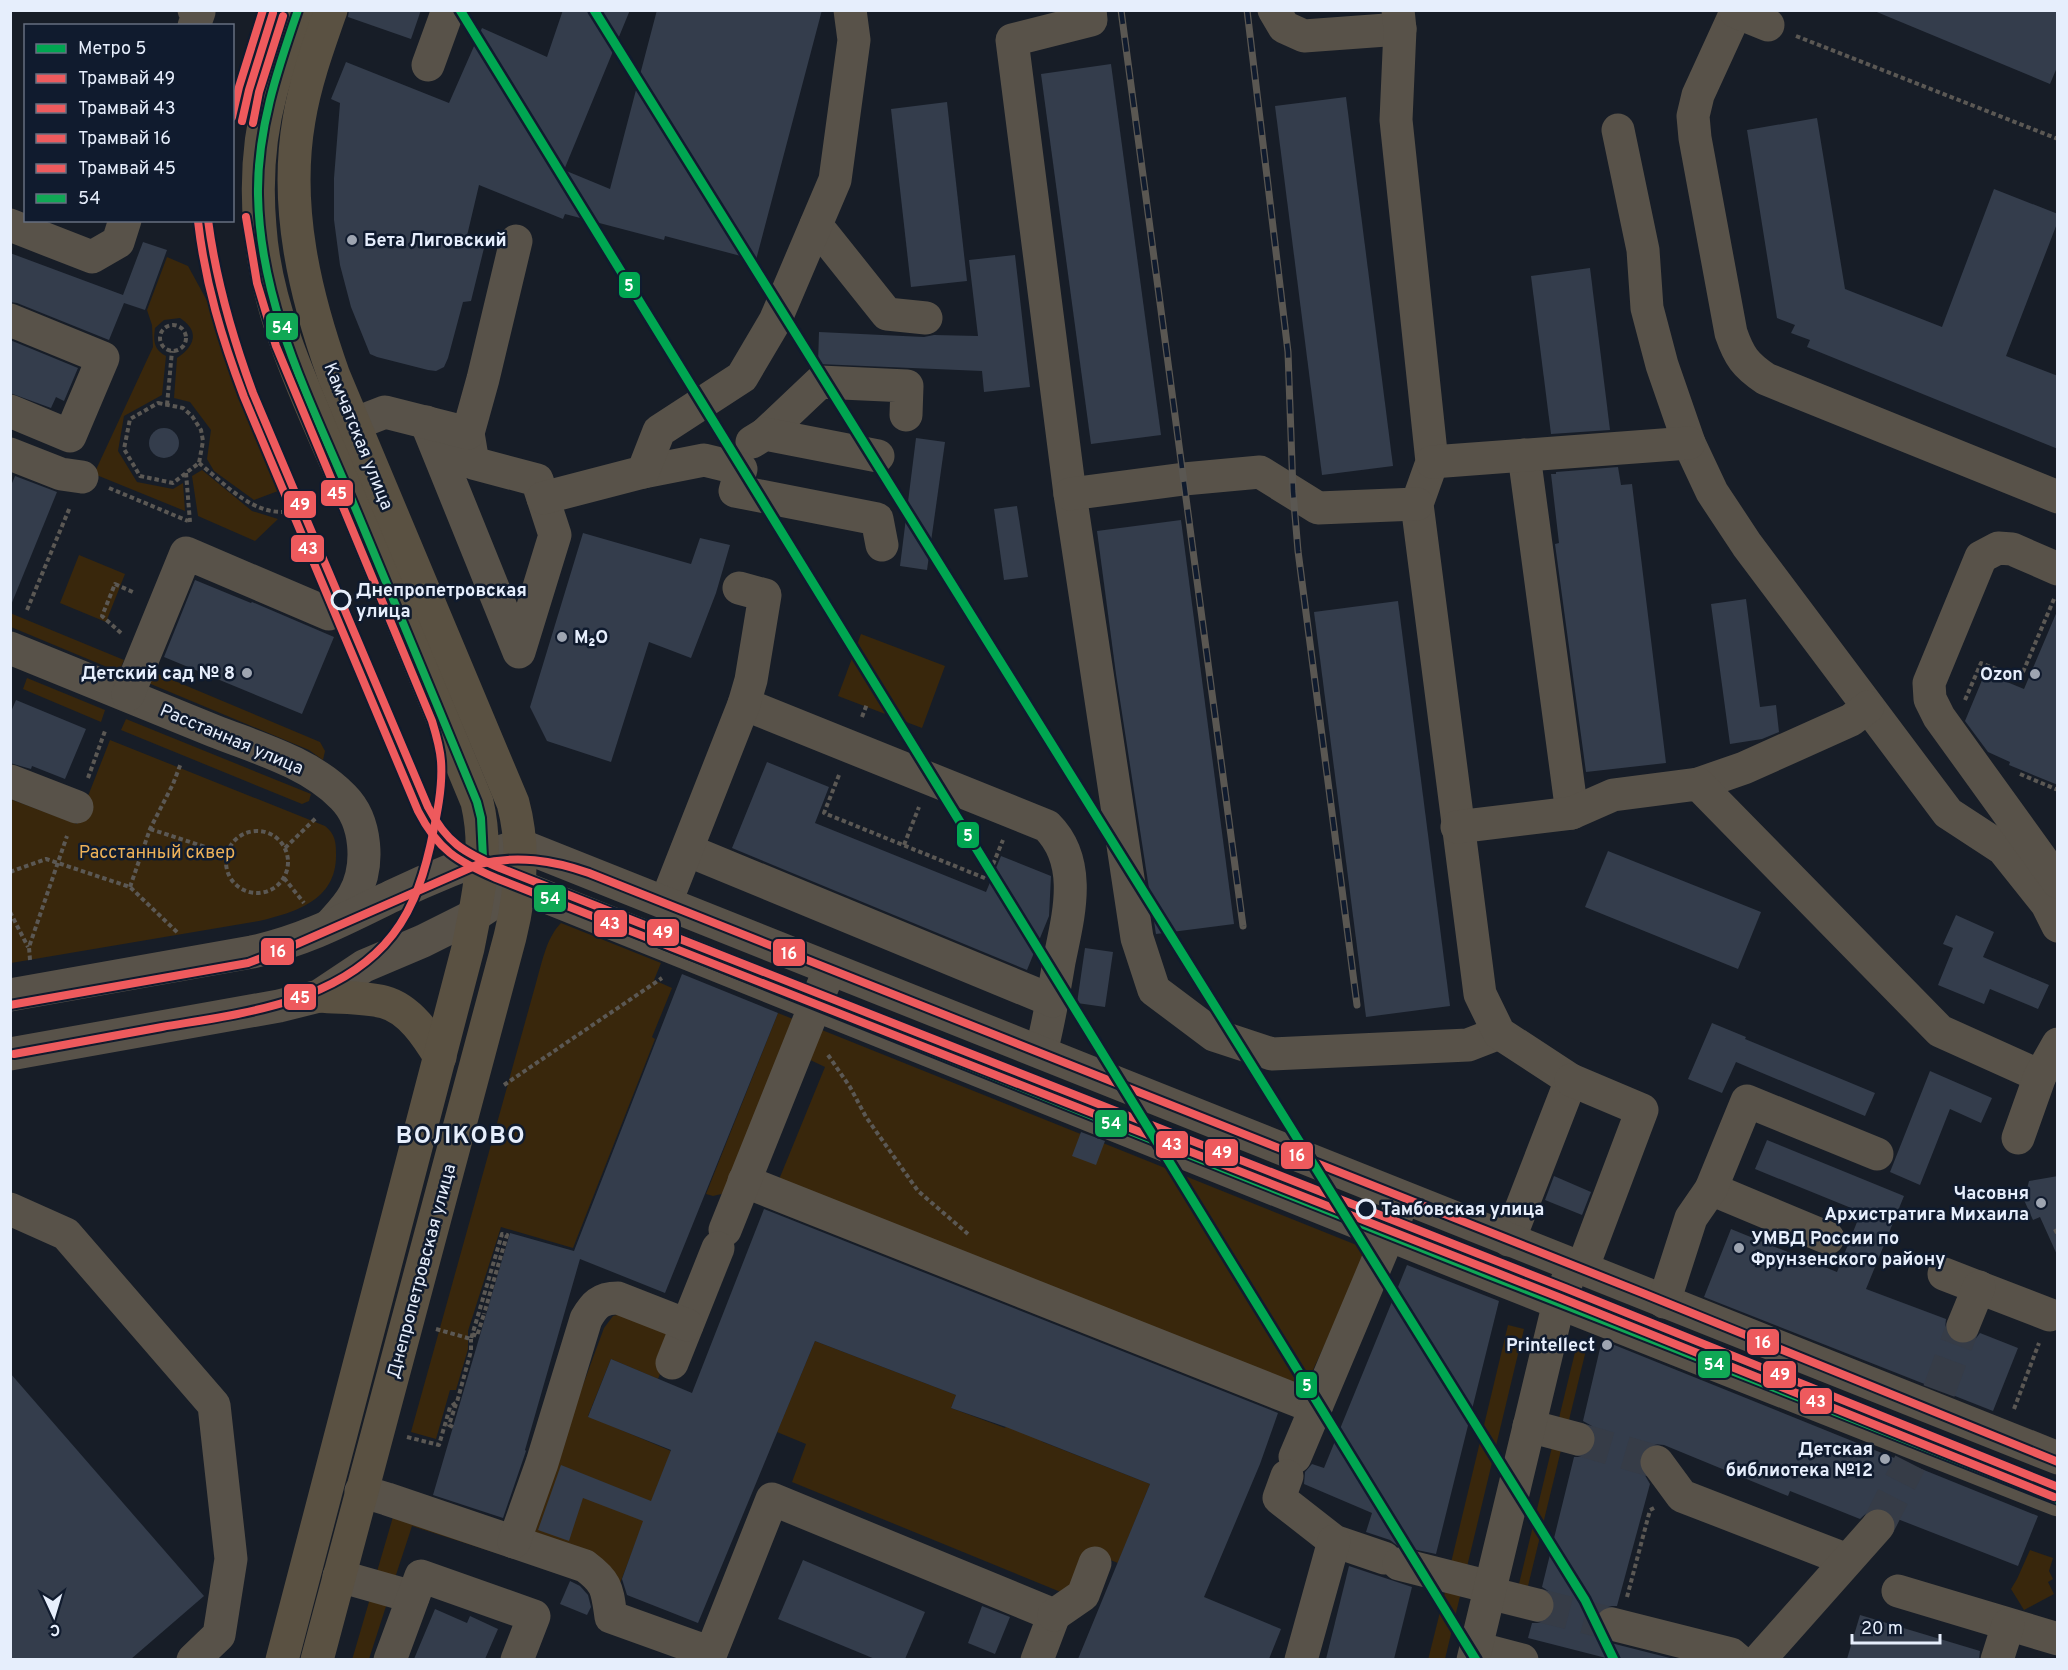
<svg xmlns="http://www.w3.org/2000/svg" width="2068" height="1670" font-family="Overpass,sans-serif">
<rect width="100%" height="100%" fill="#171d27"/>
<g fill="#39270c">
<path d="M167 257 188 266 217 319 286 488 254 500 214 471 207 459 211 430 190 402 174 398 177 358C195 346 200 331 180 318L164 320 155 328C153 341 154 350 166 356L162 395 124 416 118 451 137 482 173 489 183 483 185 511 94 474 153 347 152 325 147 310Z"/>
<polygon points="202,470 252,511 278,519 255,541 198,516 192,476"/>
<polygon points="79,555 125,574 106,622 60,603"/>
<polygon points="10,613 124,660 119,672 11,627"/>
<polygon points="861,634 945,666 922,728 838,696"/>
<polygon points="151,671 320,742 325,751 323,760 309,750 146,682"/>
<polygon points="27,678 105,710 101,722 23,689"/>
<polygon points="126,719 311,794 309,801 302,804 121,730"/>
<path d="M110 740 325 826C335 834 336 842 336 854 337 900 296 912 259 921L11 963 10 799 77 824Z"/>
<path d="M561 923 661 963 654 980 672 988 652 1037 655 1039 573 1248 501 1227 468 1331V1349L456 1390H450L436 1439 411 1432 536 983C542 963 546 938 561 923Z"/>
<polygon points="778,1013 798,1021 730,1192 713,1196 706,1194"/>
<polygon points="817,1028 1369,1250 1312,1372 1299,1382 1275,1381 778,1182 825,1067 804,1057"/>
<polygon points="625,1313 666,1328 673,1342 658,1379 611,1359 588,1416 671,1451 617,1591 528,1534 604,1328 613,1316"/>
<polygon points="1508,1325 1524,1329 1466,1571 1450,1567"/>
<polygon points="815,1341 956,1395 951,1408 1005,1428 1010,1419 1043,1442 1150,1484 1118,1563 1087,1551 1068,1595 792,1482 806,1444 777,1432"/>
<polygon points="1577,1344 1587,1346 1569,1420 1559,1418"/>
<polygon points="1552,1447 1561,1450 1528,1586 1519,1584"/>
<polygon points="395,1510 571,1577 412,1526 394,1581 376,1575"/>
<polygon points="2030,1550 2053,1558 2049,1571 2053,1579 2048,1582 2054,1594 2024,1610 2011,1589 2017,1579"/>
<polygon points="1446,1588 1461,1592 1445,1659 1428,1660"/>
<polygon points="371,1595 388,1600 369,1659 352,1660"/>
</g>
<g fill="#343d4c">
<polygon points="349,10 421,10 411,39 348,17"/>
<polygon points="563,10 630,10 564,170 610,189 657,10 822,10 756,260 665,236 664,240 565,214 563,219 479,185 466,240 485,244 471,301 463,302 448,358 444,367 436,371 428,370 377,357 370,354 351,307 340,265 334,220 334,178 340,103 331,99 346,62 449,103 482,28 547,57"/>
<polygon points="1872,10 2058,10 2058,65 2050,84"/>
<polygon points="1111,64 1161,435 1091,444 1041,74"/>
<polygon points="1346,97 1393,466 1322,475 1275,106"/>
<polygon points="947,102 967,281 911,287 891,109"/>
<polygon points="1817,118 1845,289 1942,327 1994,189 2058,214 2058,221 2006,356 2058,376 2058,449 1807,347 1810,340 1791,333 1795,325 1777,318 1747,130"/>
<polygon points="143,242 167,250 145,310 124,303 109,340 17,303 10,302 10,253 123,295"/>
<polygon points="1015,255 1030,387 984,392 982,371 818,364 819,332 924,337 934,335 978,336 969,260"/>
<polygon points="1590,268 1610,430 1551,434 1531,276"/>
<polygon points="10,340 78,368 64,401 56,397 51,408 10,393"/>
<circle cx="164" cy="443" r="15"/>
<polygon points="916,438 945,442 927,570 900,566"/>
<polygon points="1618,467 1621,485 1632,484 1666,763 1586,772 1555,544 1559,543 1551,474 1556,474 1556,472"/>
<polygon points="15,476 57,492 11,605 10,488"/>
<polygon points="1017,506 1028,577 1004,580 994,509"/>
<polygon points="1181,520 1234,924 1156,934 1116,674 1097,531"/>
<polygon points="583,533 691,564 700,538 730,545 716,593 691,658 649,642 611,762 547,741 530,707"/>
<polygon points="195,580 251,603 252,602 334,637 302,714 164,657"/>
<polygon points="1746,599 1760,707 1776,705 1779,732 1762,739 1730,744 1711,604"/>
<polygon points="1398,601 1450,1006 1366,1017 1314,612"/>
<polygon points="2058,609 2058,785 2009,765 2010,762 1988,752 1965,721 1985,673 2024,689"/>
<polygon points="16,700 86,729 65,779 32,766 31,769 10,763 10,714"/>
<polygon points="767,762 829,787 815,823 986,892 1001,856 1051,876 1049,916 1027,970 732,848"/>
<polygon points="1608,851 1761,912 1738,969 1585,907"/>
<polygon points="1956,915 1994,932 1983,957 2049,985 2038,1009 1990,989 1984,1004 1938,985 1953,948 1943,944"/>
<polygon points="1085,948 1113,952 1105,1007 1077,1003"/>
<polygon points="682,974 778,1013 665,1293 580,1259 525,1450 526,1451 503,1518 433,1495 510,1233 574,1251"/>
<polygon points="1712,1023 1746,1037 1745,1039 1875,1093 1865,1116 1736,1062 1722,1093 1688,1079"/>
<polygon points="1930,1071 1992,1098 1981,1123 1950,1109 1920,1185 1890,1172"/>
<polygon points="1081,1132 1105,1141 1096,1165 1072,1156"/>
<polygon points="1767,1140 1904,1196 1866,1289 1946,1319 1945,1329 1948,1337 1956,1343 1965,1345 1974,1341 1980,1333 2018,1348 1993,1411 1704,1297 1731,1229 1837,1272 1861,1212 1755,1169"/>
<polygon points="1554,1176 1591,1192 1582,1215 1545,1200"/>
<polygon points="2058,1176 2058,1257 2040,1217 2033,1220 2020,1191 2027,1189 2029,1181"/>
<polygon points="764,1209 1278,1413 1260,1464 1204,1597 1281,1629 1269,1659 1078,1659 1150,1484 1006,1427 951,1408 956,1395 815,1341 698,1623 627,1595 622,1579 643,1521 583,1498 569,1541 538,1530 561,1465 651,1501 671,1450 588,1417 611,1359 692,1393"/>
<polygon points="1407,1265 1499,1301 1436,1554 1398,1546 1390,1540 1366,1532 1372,1513 1304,1484 1305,1472 1312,1464 1324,1468"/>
<polygon points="1602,1340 2038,1516 2018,1566 1895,1518 1890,1512 1882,1508 1872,1508 1860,1519 1790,1491 1788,1496 1664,1445 1654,1444 1645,1447 1640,1455 1639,1465 1650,1484 1617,1606 1607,1606 1599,1611 1594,1619 1594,1629 1599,1637 1607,1642 1670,1658 1670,1659 1610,1659 1528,1638 1532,1623 1542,1623 1550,1618 1555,1609 1555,1599 1550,1592 1542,1587 1574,1457 1583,1457 1591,1453 1596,1443 1596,1434 1592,1426 1583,1421"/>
<polygon points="10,1373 204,1596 131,1659 10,1659"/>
<polygon points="803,1560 925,1612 905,1659 875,1659 778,1619"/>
<polygon points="1349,1566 1412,1587 1394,1659 1326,1659"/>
<polygon points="570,1581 580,1586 588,1595 591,1607 587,1615 560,1604"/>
<polygon points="982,1606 1010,1617 995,1654 968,1643"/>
<polygon points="435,1609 467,1623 470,1616 498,1629 485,1659 414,1659"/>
<polygon points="1860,1615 1980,1651 1979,1659 1847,1659"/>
</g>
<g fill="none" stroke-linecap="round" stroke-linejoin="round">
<g stroke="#363c47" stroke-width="33" stroke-dasharray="33 16" stroke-linecap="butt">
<polyline points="1939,1391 1963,1326"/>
<polyline points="1578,1439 1657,1462"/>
<polyline points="1878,1526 1910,1463"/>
<polyline points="1537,1605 1612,1624"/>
</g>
<g stroke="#5b5854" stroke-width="4" stroke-dasharray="4.5 3" stroke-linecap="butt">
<polyline points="1796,36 2058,139"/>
<circle cx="173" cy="338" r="13"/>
<polygon points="158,403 183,408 192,416 201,430 203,441 199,463 173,483 140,476 124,449 130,419"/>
<polyline points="167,405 172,351"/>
<path d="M199 463C224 483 255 518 290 511"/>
<polyline points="186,473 190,522"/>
<polyline points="109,488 188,521"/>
<polyline points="27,610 70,507"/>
<polyline points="121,633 102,616 115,584 135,593"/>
<polyline points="1965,700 1981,663 2020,679 2054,599"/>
<polyline points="862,717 867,704"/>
<polyline points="2020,774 2058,790"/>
<polyline points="839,775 824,813 987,879 1003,840"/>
<polyline points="88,778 105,731"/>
<polyline points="150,829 227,854"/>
<circle cx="257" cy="862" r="31"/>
<polyline points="904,845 919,807"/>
<polyline points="285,848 317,817"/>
<polyline points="10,872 46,859 130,887 179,934"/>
<polyline points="284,878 304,903"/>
<polyline points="130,887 150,829 173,784 181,763"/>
<polyline points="10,912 28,947"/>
<polyline points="30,960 29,947 67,836"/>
<polyline points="828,1055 850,1087 866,1117 918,1191 968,1234"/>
<polyline points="504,1085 662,978"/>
<polyline points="2055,1229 2058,1235"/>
<polyline points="436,1329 471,1339 502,1234 507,1235 484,1314"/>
<polyline points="472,1334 477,1336 484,1314 485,1314"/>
<polyline points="2014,1409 2039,1343"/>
<polyline points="453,1427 449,1425 456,1404"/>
<polyline points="407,1437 439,1445 450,1407 457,1402 471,1351 471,1339"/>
<polyline points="1627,1597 1650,1510 1654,1508"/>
</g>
<g stroke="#585249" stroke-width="33">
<polyline points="194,10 199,12 194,26"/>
<polyline points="1090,10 1091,20 1012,40 1070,494 1137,938 1154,990 1214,1035 1272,1054 1468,1045 1499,1033"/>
<polyline points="1274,10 1284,27 1304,36 1400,29"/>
<polyline points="1398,10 1400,29 1396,120 1432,462 1417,504 1480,994 1499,1033 1571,1080 1509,1240"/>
<path d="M1734 10 1736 12 1698 95 1693 116 1695 138 1731 333C1739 356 1745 365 1766 379L2058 497"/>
<polyline points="1736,12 1768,25"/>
<polyline points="428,65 448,10"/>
<polyline points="1618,130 1643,250 1647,308 1662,365 1689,443 1712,492 1747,545 1948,813 2003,849 2047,904 2058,926"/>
<polyline points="10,225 92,257 118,242 125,220"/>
<polyline points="816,225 887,314 926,318"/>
<polyline points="10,320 103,358 70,436 10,411"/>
<polyline points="426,422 519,652 555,535 537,480 473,463 468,433"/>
<polyline points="354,424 385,412 468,433 483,379 516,241"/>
<polyline points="765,434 820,382 907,386 906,415"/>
<polyline points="752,442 765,434 878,456"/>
<polyline points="10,454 61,474 82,477"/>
<polyline points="1524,455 1572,813"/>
<polyline points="1432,462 1689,443"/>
<polyline points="643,472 704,460 741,469 735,491 877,519 882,545"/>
<polyline points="1070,494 1184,479 1260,472 1318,508 1417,504"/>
<polyline points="543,498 643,472 659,431 742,377 775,321 835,180 854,40 850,10"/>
<polyline points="2058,569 2012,549 1998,548 1981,557 1929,683 1930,699 1939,717 2058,882"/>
<path d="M10 648C78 675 146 703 214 731 257 748 309 762 343 797 367 821 370 866 354 895 348 906 339 915 331 924"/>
<polyline points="128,695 186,553 329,614"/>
<path d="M744 704 1047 826C1084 863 1068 917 1059 962 1054 992 1049 1022 1041 1052"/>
<polyline points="10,781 77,807"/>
<polyline points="1698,784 1744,768 1851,720 1868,707"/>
<polyline points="1457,827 1572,813 1613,795 1698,784 1940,1031 2040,1076"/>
<polyline points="687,850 1053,1001"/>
<polyline points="497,869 519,886 1486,1274 2058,1500"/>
<polyline points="666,902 744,704 751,680 765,595 739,588"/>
<path d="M10 995 252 952C304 941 345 919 392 896 434 876 476 859 520 845L2058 1458"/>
<polyline points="10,1054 279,1006 319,996 364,966 423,941 475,915 519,886"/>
<polyline points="1571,1080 1642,1110 1582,1269"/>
<polyline points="2018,1138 2040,1076 2058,1044"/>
<polyline points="744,1181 1316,1408"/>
<polyline points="1711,1189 1828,1238"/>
<polyline points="10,1209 66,1234 214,1405 231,1559 219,1635 193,1660"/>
<polyline points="725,1230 824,983"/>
<polyline points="1944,1274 2050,1315"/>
<polyline points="1664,1302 1691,1218 1711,1189 1747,1101 1877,1154"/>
<polyline points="1963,1326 1979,1287"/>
<polyline points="672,1363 718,1248"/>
<polyline points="1529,1426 1578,1439"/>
<polyline points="1295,1457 1397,1215"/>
<polyline points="1657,1462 1682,1496 1847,1560"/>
<polyline points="1287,1476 1279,1498 1334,1541 1384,1558"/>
<path d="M361 1491 387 1499 585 1566C608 1583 607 1590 611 1617L711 1653 772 1499 1054 1615 1037 1660"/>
<path d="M514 1542 542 1463 586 1319C594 1305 600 1298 618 1298L687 1325"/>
<polyline points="1399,1564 1490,1587"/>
<polyline points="339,1576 413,1597"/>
<polyline points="1898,1591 2058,1639"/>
<polyline points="1489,1593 1537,1605"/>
<polyline points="1054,1615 1083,1595 1095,1563"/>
<polyline points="1612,1624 1731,1654 1738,1660"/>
<polyline points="1476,1648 1522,1660"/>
<polyline points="390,1660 421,1576 534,1616 517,1660"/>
<polyline points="1301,1660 1334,1541"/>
<polyline points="1473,1660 1559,1302 1567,1281"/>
<polyline points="1759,1660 1878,1526"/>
<polyline points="1997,1660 2008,1625"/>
</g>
<g stroke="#5a5142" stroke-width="33">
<path d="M319 996C341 998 364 997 384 1002 410 1009 427 1036 440 1057"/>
<path d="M282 1660 468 948C478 897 489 853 477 802 434 697 391 592 347 488 312 406 266 317 260 227 256 182 259 136 271 92 278 65 289 37 298 10"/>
<path d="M317 1660 510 937C521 893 525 847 513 803L334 376C305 295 284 207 299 120 305 83 318 47 331 10"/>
</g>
<g stroke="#5a5752" stroke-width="7">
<g id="rail">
<polyline points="1121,10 1243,926"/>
<polyline points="1247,10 1288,352 1293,491 1298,551 1357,1005"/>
</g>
</g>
<use href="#rail" stroke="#101b2e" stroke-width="4.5" stroke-dasharray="14" stroke-linecap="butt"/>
<g stroke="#101b2e" stroke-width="12">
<path id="bus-1" d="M298 10C277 71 257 130 258 195 260 307 312 404 354 505 396 604 436 703 477 802L481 818 483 858 519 886 1486 1274 2058 1500"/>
</g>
<use href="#bus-1" stroke="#10a855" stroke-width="8"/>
<g stroke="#101b2e" stroke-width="12">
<g id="tram-1">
<polyline points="232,117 239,87 263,10"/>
<path d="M208 220C216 281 232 336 253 393L428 807C447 843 463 852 500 868L1565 1288 2058 1487"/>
</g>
</g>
<g stroke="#101b2e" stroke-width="12">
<g id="tram-2">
<polyline points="242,121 249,90 273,13"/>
<path d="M198 221C205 283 222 339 244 397L418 811C438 850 457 861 496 878L1561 1298 2054 1497"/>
</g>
</g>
<g stroke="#101b2e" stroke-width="12">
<path id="tram-3" d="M10 1005 248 963 290 947 479 864C517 855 552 860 589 873L1645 1294 2058 1462"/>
</g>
<g stroke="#101b2e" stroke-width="12">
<g id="tram-4">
<polyline points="253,123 259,92 283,16"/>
<path d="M14 1054C63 1045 112 1036 162 1027 238 1014 328 1005 384 945 410 917 422 882 430 847 436 819 443 789 441 761 440 747 436 734 432 721L276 346 257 283 246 217"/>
</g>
</g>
<use href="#tram-1" stroke="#ee5a5d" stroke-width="8"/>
<use href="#tram-2" stroke="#ee5a5d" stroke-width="8"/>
<use href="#tram-3" stroke="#ee5a5d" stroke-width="8"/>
<use href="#tram-4" stroke="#ee5a5d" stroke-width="8"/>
<g stroke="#101b2e" stroke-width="14">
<g id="metro-1">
<polyline points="460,10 1476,1660"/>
<polyline points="594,10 1585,1600 1614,1660"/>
</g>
</g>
<use href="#metro-1" stroke="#00a651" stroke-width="9"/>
</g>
<g fill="#9ea5b1" stroke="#101b2e" stroke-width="2">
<circle cx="352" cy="240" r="6"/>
<circle cx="562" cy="637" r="6"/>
<circle cx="247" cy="673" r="6"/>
<circle cx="2035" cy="674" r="6"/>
<circle cx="2041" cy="1203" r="6"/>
<circle cx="1739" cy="1248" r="6"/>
<circle cx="1607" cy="1345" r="6"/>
<circle cx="1885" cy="1459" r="6"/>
</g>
<g fill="#101b2e" stroke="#e6eefc" stroke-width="3">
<circle cx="341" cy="600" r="9"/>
<circle cx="1366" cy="1209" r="9"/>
</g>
<g text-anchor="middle" stroke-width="5" stroke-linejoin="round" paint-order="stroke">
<g font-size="18" font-weight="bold" fill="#e6eefc" stroke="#101b2e" text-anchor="end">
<text x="364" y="246" text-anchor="start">Бета Лиговский</text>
<text x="574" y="643" text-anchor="start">М₂O</text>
<text x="235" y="679">Детский сад № 8</text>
<text x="2023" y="680">Ozon</text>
<text x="2029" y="1199">Часовня<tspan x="2029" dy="21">Архистратига Михаила</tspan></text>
<text x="1751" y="1244" text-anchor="start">УМВД России по<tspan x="1751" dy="21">Фрунзенского району</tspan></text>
<text x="1595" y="1351">Printellect</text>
<text x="1873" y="1455">Детская<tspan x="1873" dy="21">библиотека №12</tspan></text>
</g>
<g font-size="18" fill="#e6eefc" stroke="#101b2e">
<text transform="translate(359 436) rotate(68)" y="6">Камчатская улица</text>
<text transform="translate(232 739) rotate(23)" y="6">Расстанная улица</text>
<text transform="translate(421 1271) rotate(-75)" y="6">Днепропетровская улица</text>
</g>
<g font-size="18" font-weight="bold" fill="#e6eefc" stroke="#101b2e" text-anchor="start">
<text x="356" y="596">Днепропетровская<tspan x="356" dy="21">улица</tspan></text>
<text x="1381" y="1215">Тамбовская улица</text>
</g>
<g font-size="18" fill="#edb158" stroke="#101b2e">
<text x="157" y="858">Расстанный сквер</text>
</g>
<g font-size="24" font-weight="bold" letter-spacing="1.5" fill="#e6eefc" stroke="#101b2e">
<text x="461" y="1143">ВОЛКОВО</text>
</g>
</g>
<g stroke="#101b2e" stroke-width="2">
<rect x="618" y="271" width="23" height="28" rx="6" fill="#00a651"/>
<rect x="265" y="312" width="34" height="29" rx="6" fill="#10a855"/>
<rect x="320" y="479" width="34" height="28" rx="6" fill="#ee5a5d"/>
<rect x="283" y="490" width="34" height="29" rx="6" fill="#ee5a5d"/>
<rect x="290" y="534" width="35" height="29" rx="6" fill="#ee5a5d"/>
<rect x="956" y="821" width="24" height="28" rx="6" fill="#00a651"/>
<rect x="533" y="884" width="34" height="29" rx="6" fill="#10a855"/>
<rect x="593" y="909" width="35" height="29" rx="6" fill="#ee5a5d"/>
<rect x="646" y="918" width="34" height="29" rx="6" fill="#ee5a5d"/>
<rect x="260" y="937" width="35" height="29" rx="6" fill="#ee5a5d"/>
<rect x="772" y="938" width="34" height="29" rx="6" fill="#ee5a5d"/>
<rect x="283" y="983" width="34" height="28" rx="6" fill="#ee5a5d"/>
<rect x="1094" y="1109" width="34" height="29" rx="6" fill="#10a855"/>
<rect x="1155" y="1130" width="34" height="29" rx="6" fill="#ee5a5d"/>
<rect x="1204" y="1138" width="35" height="29" rx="6" fill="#ee5a5d"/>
<rect x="1280" y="1141" width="34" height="29" rx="6" fill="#ee5a5d"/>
<rect x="1746" y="1328" width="34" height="28" rx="6" fill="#ee5a5d"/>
<rect x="1697" y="1350" width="34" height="29" rx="6" fill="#10a855"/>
<rect x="1762" y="1360" width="35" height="29" rx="6" fill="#ee5a5d"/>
<rect x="1295" y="1371" width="23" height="28" rx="6" fill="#00a651"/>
<rect x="1799" y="1387" width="34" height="28" rx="6" fill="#ee5a5d"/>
</g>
<g font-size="16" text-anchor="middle" font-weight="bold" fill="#fff">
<text x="629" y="291">5</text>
<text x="282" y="333">54</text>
<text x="337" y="499">45</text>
<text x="300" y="510">49</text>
<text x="308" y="554">43</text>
<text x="968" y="841">5</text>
<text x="550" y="904">54</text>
<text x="610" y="929">43</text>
<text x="663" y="938">49</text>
<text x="278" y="957">16</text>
<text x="789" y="959">16</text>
<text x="300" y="1003">45</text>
<text x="1111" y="1129">54</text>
<text x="1172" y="1150">43</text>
<text x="1222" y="1158">49</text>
<text x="1297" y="1161">16</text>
<text x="1763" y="1348">16</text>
<text x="1714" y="1370">54</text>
<text x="1780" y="1380">49</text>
<text x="1307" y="1391">5</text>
<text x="1816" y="1407">43</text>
</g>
<rect width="2068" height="1670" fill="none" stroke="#e6eefc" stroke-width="24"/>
<rect x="24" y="24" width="210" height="198" fill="#101b2e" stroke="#666f80" stroke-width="1.5"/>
<rect x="36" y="44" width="30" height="9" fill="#00a651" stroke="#666f80" stroke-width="1.5"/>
<text x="78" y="54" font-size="18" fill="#e6eefc">Метро 5</text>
<rect x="36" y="74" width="30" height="9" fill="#ee5a5d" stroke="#666f80" stroke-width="1.5"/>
<text x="78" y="84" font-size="18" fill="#e6eefc">Трамвай 49</text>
<rect x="36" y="104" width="30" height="9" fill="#ee5a5d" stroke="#666f80" stroke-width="1.5"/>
<text x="78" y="114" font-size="18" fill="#e6eefc">Трамвай 43</text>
<rect x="36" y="134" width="30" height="9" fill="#ee5a5d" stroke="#666f80" stroke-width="1.5"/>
<text x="78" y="144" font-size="18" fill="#e6eefc">Трамвай 16</text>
<rect x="36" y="164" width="30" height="9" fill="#ee5a5d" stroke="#666f80" stroke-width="1.5"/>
<text x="78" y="174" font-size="18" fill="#e6eefc">Трамвай 45</text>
<rect x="36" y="194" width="30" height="9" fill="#10a855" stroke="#666f80" stroke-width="1.5"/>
<text x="78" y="204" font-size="18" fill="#e6eefc">54</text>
<g transform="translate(54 1616) rotate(176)" stroke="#101b2e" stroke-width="4.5" paint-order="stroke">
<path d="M0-4.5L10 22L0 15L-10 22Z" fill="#e6eefc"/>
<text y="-9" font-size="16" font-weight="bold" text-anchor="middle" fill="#e6eefc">С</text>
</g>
<path d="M1852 1634v9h88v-9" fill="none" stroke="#e6eefc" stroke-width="3"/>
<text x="1861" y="1634" font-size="18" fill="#e6eefc" stroke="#101b2e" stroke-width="4.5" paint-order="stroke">20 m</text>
</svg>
